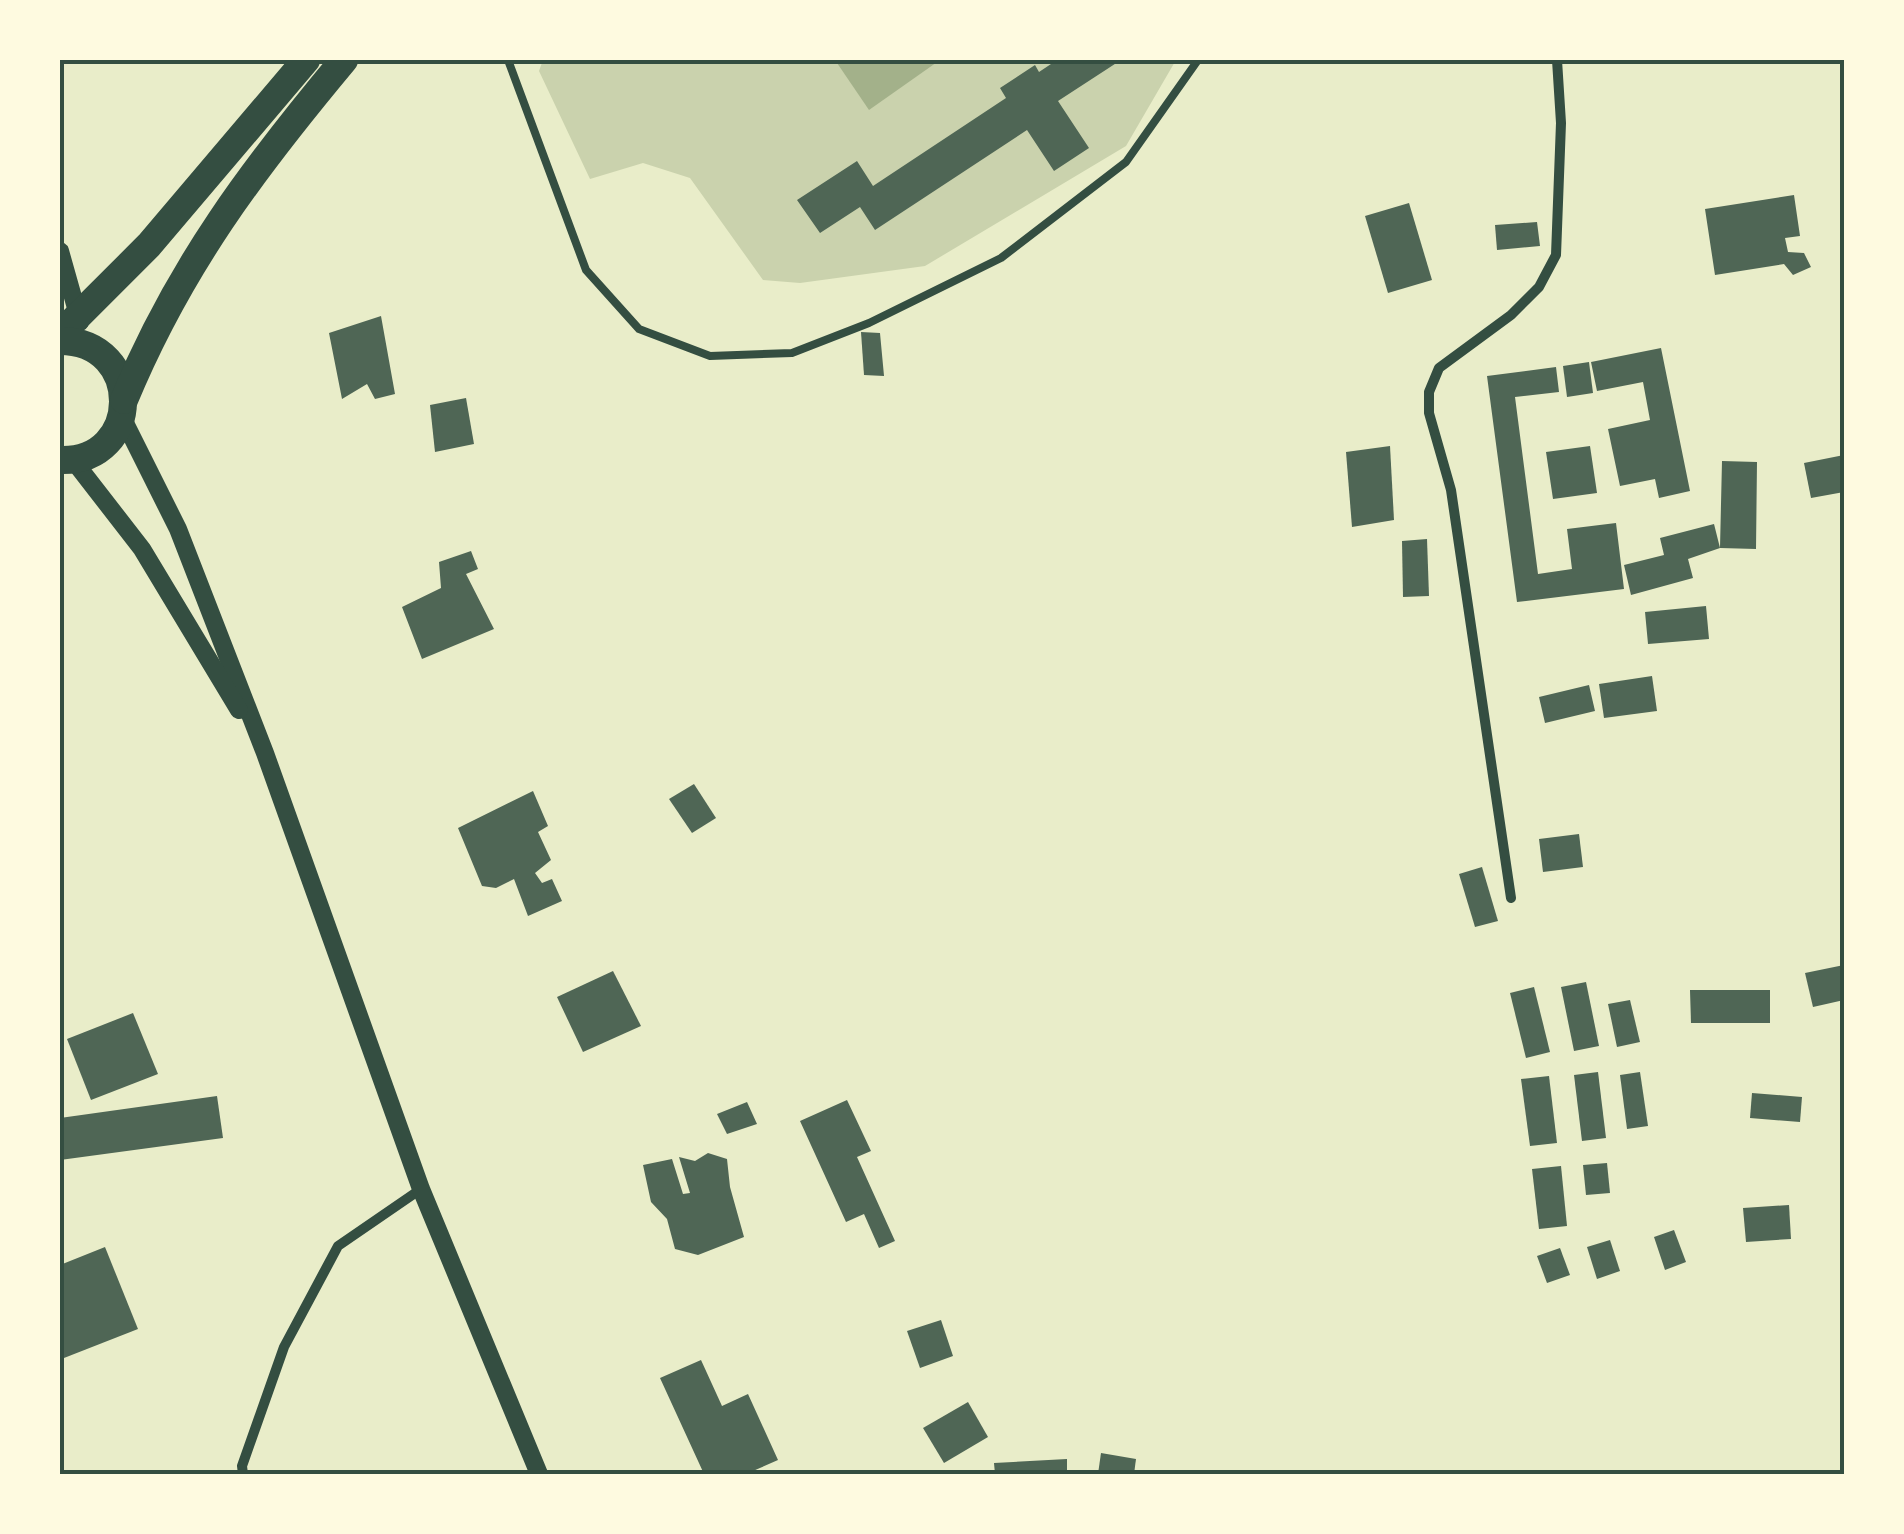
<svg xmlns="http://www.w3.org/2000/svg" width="1904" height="1534" font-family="'IBM Plex Serif',serif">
<rect width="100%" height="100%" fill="#e9edc9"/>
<polygon fill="#cad2ad" points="543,60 1176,60 1126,146 925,266 800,283 763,280 690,178 643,163 590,179 539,71"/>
<polygon fill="#a3b18a" points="835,60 940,60 869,110"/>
<g fill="#4f6655">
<polygon points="1057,60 1121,60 1058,101 1089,148 1054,171 1027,130 875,230 860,207 820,233 797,200 857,161 873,186 1006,98 1000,88 1035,65 1039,72"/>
<polygon points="1794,195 1800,236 1785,238 1788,252 1804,253 1811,267 1793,275 1784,264 1715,275 1705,209"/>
<polygon points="1409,203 1432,280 1388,293 1365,216"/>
<polygon points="1537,222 1540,246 1497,250 1495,225"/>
<polygon points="381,316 395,394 375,399 367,384 342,399 329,333"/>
<polygon points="861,332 880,333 884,376 864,375"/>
<polygon points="1661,348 1690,491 1659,498 1655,479 1620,486 1608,429 1650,420 1643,382 1597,391 1591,362"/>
<polygon points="1589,362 1593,393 1567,397 1563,366"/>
<polygon points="1556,367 1559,392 1515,397 1538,574 1572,569 1567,529 1616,523 1624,589 1517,602 1487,376"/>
<polygon points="466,398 474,444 435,452 430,405"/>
<polygon points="1390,446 1394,520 1352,527 1346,452"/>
<polygon points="1590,446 1597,493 1553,499 1546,452"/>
<polygon points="1844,455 1844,492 1811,498 1804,463"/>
<polygon points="1722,461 1757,462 1756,549 1720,548 1688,559 1693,578 1631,595 1624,565 1664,555 1660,538 1714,524 1720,548"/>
<polygon points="1427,539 1429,596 1403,597 1402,541"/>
<polygon points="471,551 478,569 466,574 494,629 422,659 402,607 441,588 439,562"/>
<polygon points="1706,606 1709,639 1648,644 1645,612"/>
<polygon points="1652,676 1657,711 1604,718 1599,684"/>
<polygon points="1589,685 1595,711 1545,723 1539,697"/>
<polygon points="694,784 716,818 692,833 669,799"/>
<polygon points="533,791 548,826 538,832 551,860 535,873 542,883 552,879 562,901 528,916 514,879 496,888 482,886 458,828"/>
<polygon points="1579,834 1583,867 1543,872 1539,839"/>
<polygon points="1482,867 1498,921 1475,927 1459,874"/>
<polygon points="1844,965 1844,1000 1813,1007 1805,973"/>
<polygon points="613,971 641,1026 583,1052 557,997"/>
<polygon points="1586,982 1599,1046 1574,1051 1561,987"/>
<polygon points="1534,987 1550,1052 1526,1058 1510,993"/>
<polygon points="1690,990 1770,990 1770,1023 1691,1023"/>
<polygon points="1630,1000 1640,1042 1617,1047 1608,1004"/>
<polygon points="133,1013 158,1074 91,1100 67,1039"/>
<polygon points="1598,1072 1606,1138 1582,1141 1574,1075"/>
<polygon points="1640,1072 1648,1126 1627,1129 1620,1075"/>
<polygon points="1549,1076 1557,1143 1530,1146 1521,1079"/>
<polygon points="1752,1093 1802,1097 1800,1122 1750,1118"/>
<polygon points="217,1096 223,1138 60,1160 60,1118"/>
<polygon points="847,1100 871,1151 857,1157 895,1241 879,1248 864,1214 846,1222 800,1121"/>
<polygon points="747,1102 757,1124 727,1134 717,1114"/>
<polygon points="708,1153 727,1159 730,1187 744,1237 698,1255 675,1249 667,1219 651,1202 643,1165 672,1159 683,1194 690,1193 679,1157 695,1161"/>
<polygon points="1607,1163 1610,1193 1586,1195 1583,1165"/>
<polygon points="1561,1166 1567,1226 1539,1229 1532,1169"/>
<polygon points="1789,1205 1791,1239 1746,1242 1743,1208"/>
<polygon points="1674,1230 1686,1262 1665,1270 1654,1237"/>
<polygon points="1610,1240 1620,1271 1597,1279 1587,1247"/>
<polygon points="105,1247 138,1329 64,1358 60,1349 60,1265"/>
<polygon points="1560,1248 1570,1275 1547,1283 1537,1256"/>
<polygon points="941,1320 953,1356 920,1368 907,1331"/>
<polygon points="701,1360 722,1406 748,1394 778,1460 746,1474 704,1474 660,1378"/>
<polygon points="968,1402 988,1437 944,1463 923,1428"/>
<polygon points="1101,1453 1136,1459 1134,1474 1098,1474"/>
<polygon points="1067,1459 1067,1474 995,1474 994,1463"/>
</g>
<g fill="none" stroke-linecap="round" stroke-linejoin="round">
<polyline stroke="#344e41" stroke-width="8" points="508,60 586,270 639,329 710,356 792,353 869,323 1001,258 1126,162 1198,60"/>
<g stroke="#344e41" stroke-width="10">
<polyline points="1511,898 1451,490 1429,413 1429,392 1439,368 1511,315 1539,287 1556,255 1561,123 1557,60"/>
<polyline points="243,1474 242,1466 284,1347 338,1246 421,1189"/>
</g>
<g stroke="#344e41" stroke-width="18">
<polyline points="60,251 80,322"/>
<polyline points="122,417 178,529 265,753 421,1189 539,1474"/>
<polyline points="73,460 142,549 239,710"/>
</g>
<g stroke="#344e41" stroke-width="28">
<polyline points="60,334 149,245 306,60"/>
<path d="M60 341C145 341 143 463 60 460"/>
<path d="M124 400C179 267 253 169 344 60"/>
</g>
</g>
<rect width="1904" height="1534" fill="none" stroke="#fefae0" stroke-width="125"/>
<rect x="62" y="62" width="1780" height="1410" fill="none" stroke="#344e41" stroke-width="4"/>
</svg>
